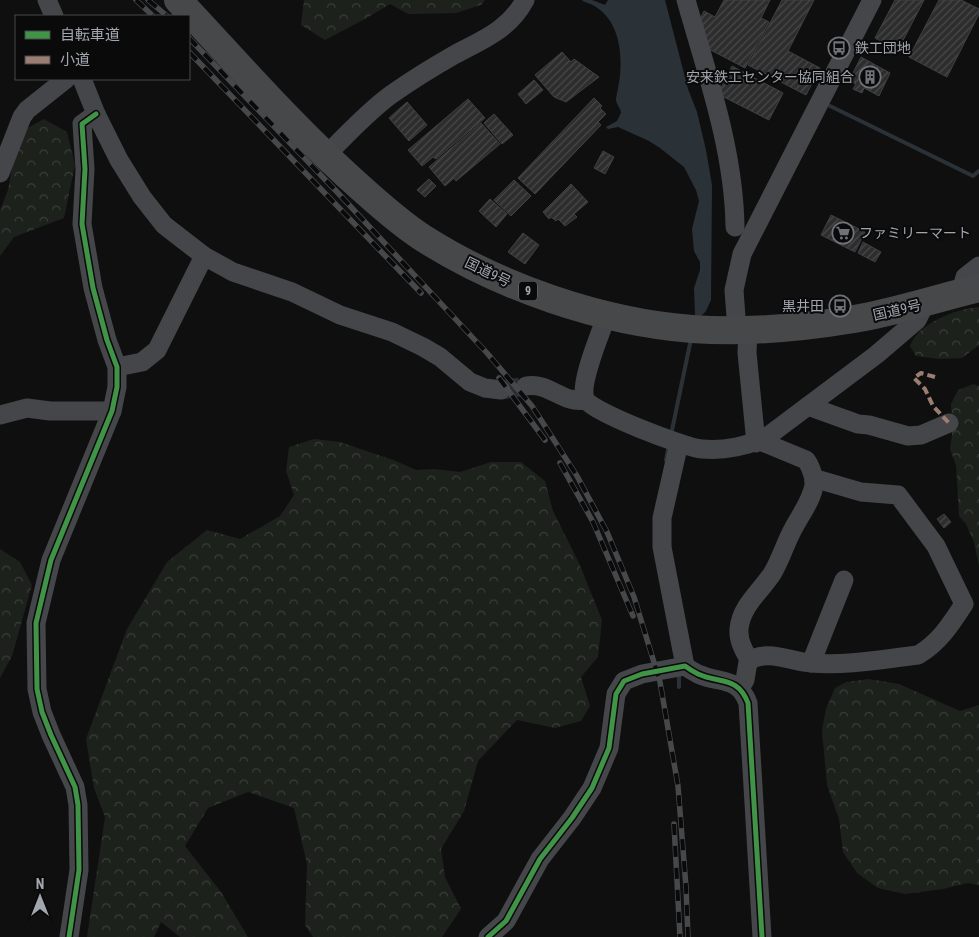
<svg xmlns="http://www.w3.org/2000/svg" width="979" height="937" font-family="'Roboto Condensed','Noto Sans JP',sans-serif">
<defs>
<pattern id="forest-crowns" width="20" height="18" patternUnits="userSpaceOnUse" patternTransform="scale(1.25)"><rect width="20" height="18" fill="#1c211c"/><path d="M2 6a3 3 0 1 1 6 0M12 15a3 3 0 1 1 6 0" fill="none" stroke="#3a3e3a"/></pattern>
<pattern id="building-hatch" width="6" height="6" patternUnits="userSpaceOnUse" patternTransform="scale(1.25)"><rect width="6" height="6" fill="#2d2d2e"/><path d="M-1 1l2-2M0 6l6-6M5 7l2-2" fill="none" stroke="#48494a"/></pattern>
</defs>
<rect width="100%" height="100%" fill="#0f0f10"/>
<g fill="url(#forest-crowns)">
<polygon points="304,0 485,0 481,5 456,13 408,14 390,4 365,19 325,40 301,25"/>
<polygon points="44,119 67,132 75,165 64,218 14,237 0,256 0,210 8,190 14,156 22,131"/>
<path d="M979 307V345L962 358 939 359 916 356 910 346C918 323 956 309 979 307Z"/>
<polygon points="973,384 979,386 979,566 974,542 966,524 959,516 956,465 950,449 952,435 951,404 958,390"/>
<polygon points="314,439 340,442 396,461 416,470 434,469 460,472 491,462 521,462 545,481 553,511 579,563 602,620 598,657 581,677 590,706 581,721 555,728 517,720 478,761 464,811 441,849 445,877 461,909 442,937 313,937 305,925 307,864 294,808 248,792 208,808 185,846 221,892 248,937 180,937 161,922 154,937 87,937 105,817 94,788 86,739 127,629 167,562 207,530 240,539 280,516 294,495 286,471 289,447"/>
<polygon points="0,549 20,562 32,585 12,656 0,678"/>
<polygon points="869,679 899,684 960,711 979,705 979,885 967,883 943,889 905,894 878,888 857,873 843,852 839,819 827,785 822,730 826,709 835,688 846,682"/>
</g>
<path fill="#2b3237" d="M583 0H592L605 5 608 0H665L688 89 697 112 706 150 712 185 711 300 706 311 701 316 695 315 694 288 700 270V262L694 251 692 229 699 201 696 190 684 167 660 148 649 141 618 127 608 129 606 127 617 121 621 113C621 108 616 105 616 99 617 92 619 84 620 76 623 45 616 10 582 1Z"/>
<g fill="none" stroke-linecap="round" stroke-linejoin="round">
<g stroke="#2b3237" stroke-width="4">
<polyline points="830,106 973,176 979,171"/>
<polyline points="671,435 691,339"/>
<polyline points="666,460 669,444"/>
<polyline points="679,687 679,673"/>
</g>
</g>
<g fill="url(#building-hatch)" stroke="#3f4043">
<polygon points="724,0 770,0 761,18 769,22 745,68 705,47 697,25 704,11 715,17"/>
<polygon points="782,0 814,0 788,51 820,68 806,95 748,65"/>
<polygon points="895,0 924,0 898,50 875,38"/>
<polygon points="939,0 961,0 979,9 979,14 947,77 909,57"/>
<polygon points="562,52 571,62 574,59 599,77 566,102 554,97 535,75"/>
<polygon points="861,57 890,73 879,96 864,88 862,93 853,89 856,84 849,81"/>
<polygon points="732,66 783,93 769,120 718,94"/>
<polygon points="534,80 543,90 526,104 518,94"/>
<polygon points="594,98 602,106 600,108 606,114 598,122 601,125 535,194 518,178"/>
<polygon points="468,99 485,118 436,159 433,157 422,166 408,150"/>
<polygon points="407,102 427,125 409,141 389,118"/>
<polygon points="494,114 513,135 502,144 484,123"/>
<polygon points="481,123 500,144 456,181 454,178 445,186 429,167"/>
<polygon points="603,151 614,157 605,174 594,168"/>
<polygon points="429,179 436,186 425,197 417,190"/>
<polygon points="514,180 531,196 511,216 494,200"/>
<polygon points="571,184 588,202 574,214 577,217 565,226 558,219 556,221 551,217 549,219 543,212"/>
<polygon points="490,199 507,214 496,227 479,211"/>
<polygon points="831,215 865,232 855,252 821,235"/>
<polygon points="523,233 539,245 525,264 508,252"/>
<polygon points="863,242 881,252 875,262 858,253"/>
<polygon points="944,514 951,522 944,528 937,519"/>
</g>
<g fill="none" stroke-linecap="round" stroke-linejoin="round">
<polyline stroke="#2c2d30" stroke-width="19" stroke-dasharray="19 9" stroke-linecap="butt" points="501,390 526,386"/>
<g stroke="#444649" stroke-width="19">
<polyline points="47,0 54,16"/>
<path d="M686 0C707 74 734 150 735 227"/>
<polyline points="82,79 96,114 119,160 142,197 164,225 204,256 233,272 292,292 340,315 392,332 423,347 440,357 470,382 485,388 501,390"/>
<path d="M325 156C347 135 368 111 392 94 412 80 433 67 454 55 482 40 509 30 525 0"/>
<polyline points="0,173 22,117 27,110 66,79"/>
<polyline points="961,292 965,277 979,266"/>
<path d="M607 315C601 332 579 383 585 399 589 411 686 448 702 449 724 451 749 446 768 436L876 355 917 320 923 308V304"/>
<polyline points="748,330 747,353 756,443"/>
<polyline points="737,331 734,290 742,254 872,0"/>
<polyline points="117,367 142,362 157,350 204,256"/>
<path d="M526 386C550 382 562 404 585 400"/>
<polyline points="808,406 858,424 869,425 908,436 921,435 949,423"/>
<polyline points="0,415 27,408 50,411 112,411"/>
<polyline points="679,443 662,518 662,547 685,666"/>
<path d="M750 661C744 651 738 641 739 629 741 606 760 592 772 574 780 561 784 547 791 533 798 518 812 501 814 485 815 478 810 465 806 460L760 441"/>
<polyline points="811,663 844,580"/>
<path d="M740 688 745 680 748 662C764 648 793 662 811 663 847 666 883 659 918 655 939 643 951 624 964 604L936 546 898 495 861 492 820 480 814 481"/>
<polyline points="69,937 79,870 78,805 75,787 51,735 42,712 37,689 36,623 51,560 112,411 117,387 117,367 107,340 93,288 82,224 85,169 82,124 96,114"/>
<path d="M488 937 506 921 540 859 572 818 592 788 609 748 616 694 624 681 642 674 685 666C689 669 694 672 698 674 720 684 738 676 748 703L762 937"/>
</g>
<path stroke="#474849" stroke-width="28" d="M178 0C238 64 296 131 362 189 381 206 401 224 423 238 500 287 601 322 692 329 746 333 800 328 854 319 896 312 937 298 979 288"/>
<g stroke="#46484a" stroke-width="5.5">
<g id="rail">
<polyline points="136,0 153,16"/>
<polyline points="148,0 167,16"/>
<polyline points="189,38 338,193 487,353 532,406 577,476 607,532 634,597 660,682 678,786 686,887 688,937"/>
<polyline points="189,52 421,293"/>
<polyline points="499,378 545,440"/>
<polyline points="560,463 593,522 633,616"/>
<polyline points="674,824 680,937"/>
</g>
</g>
<use href="#rail" stroke="#0a0a0b" stroke-width="4" stroke-dasharray="11" stroke-linecap="butt"/>
<polyline stroke="#9b7d72" stroke-width="4" stroke-dasharray="8 4" stroke-linecap="butt" points="935,377 921,373 914,378 925,389 933,406 949,423"/>
<g stroke="#0a0a0b" stroke-width="8">
<g id="cycleway">
<polyline points="69,937 79,870 78,805 75,787 51,735 42,712 37,689 36,623 51,560 112,411 117,387 117,367 107,340 93,288 82,224 85,169 82,124 96,114"/>
<path d="M488 937 506 921 540 859 572 818 592 788 609 748 616 694 624 681 642 674 685 666C689 669 694 672 698 674 720 684 738 676 748 703L762 937"/>
</g>
</g>
<use href="#cycleway" stroke="#419447" stroke-width="5"/>
</g>
<defs>
<g id="bus-ring" transform="scale(1.125)"><circle r="9.5" fill="#0a0a0b" stroke="#6f7277" stroke-width="1.5"/><path d="M-5-6H5V4H4V6H2V4H-2V6H-4V4H-5ZM-3.5-4V0h7V-4ZM-3.5 1.2v1.5H-2V1.2ZM2 1.2v1.5H3.5V1.2Z" fill="#6f7277"/></g>
<g id="building-ring" transform="scale(1.125)"><circle r="9.5" fill="#0a0a0b" stroke="#6f7277" stroke-width="1.5"/><path d="M-4-6H4V6H1V3H-1V6H-4ZM-2.5-4.3h1.7v1.8h-1.7ZM.8-4.3h1.7v1.8H.8ZM-2.5-1h1.7V.8h-1.7ZM.8-1h1.7V.8H.8Z" fill="#6f7277"/></g>
<g id="supermarket-ring" transform="scale(1.125)"><circle r="9.5" fill="#0a0a0b" stroke="#6f7277" stroke-width="1.5"/><path d="M-6-5.5h2.5l.6 2H6L4.5 2H-2.5L-4.4-4H-6ZM-1.5 3.2a1.3 1.3 0 1 0 .1 0ZM3 3.2a1.3 1.3 0 1 0 .1 0Z" fill="#6f7277"/></g>
</defs>
<g fill-rule="evenodd">
<use href="#bus-ring" x="839" y="48"/>
<use href="#building-ring" x="870" y="77"/>
<use href="#supermarket-ring" x="843" y="233"/>
<use href="#bus-ring" x="840" y="306"/>
</g>
<g text-anchor="middle" stroke-width="4" stroke-linejoin="round" paint-order="stroke">
<rect fill="#0a0a0b" stroke="#74787e" stroke-width="1" x="519" y="281.5" width="18" height="19" rx="4"/>
<g font-size="12" font-weight="bold" fill="#a2a7af">
<text x="528" y="295">9</text>
</g>
<g font-size="14" fill="#a2a7af" stroke="#0a0a0b" text-anchor="start">
<text x="855" y="53">鉄工団地</text>
<text x="854" y="82" text-anchor="end">安来鉄工センター協同組合</text>
<text x="859" y="238">ファミリーマート</text>
<text x="824" y="311" text-anchor="end">黒井田</text>
</g>
<g font-size="14" fill="#a2a7af" stroke="#0a0a0b">
<text transform="translate(488 272) rotate(26)" y="5">国道9号</text>
<text transform="translate(897 310) rotate(-13)" y="5">国道9号</text>
</g>
</g>
<rect x="15" y="15" width="175" height="65" fill="#0a0a0b" stroke="#47494d"/>
<rect x="25" y="31" width="25" height="8" fill="#419447" stroke="#47494d"/>
<text x="60" y="40" font-size="15" fill="#a2a7af">自転車道</text>
<rect x="25" y="56" width="25" height="8" fill="#9b7d72" stroke="#47494d"/>
<text x="60" y="65" font-size="15" fill="#a2a7af">小道</text>
<g transform="translate(40 897)" stroke="#0a0a0b" stroke-width="4" paint-order="stroke">
<path d="M0-4L9 19L0 12L-9 19Z" fill="#a2a7af"/>
<text y="-8" font-size="14" font-weight="bold" text-anchor="middle" fill="#a2a7af">N</text>
</g>
</svg>
